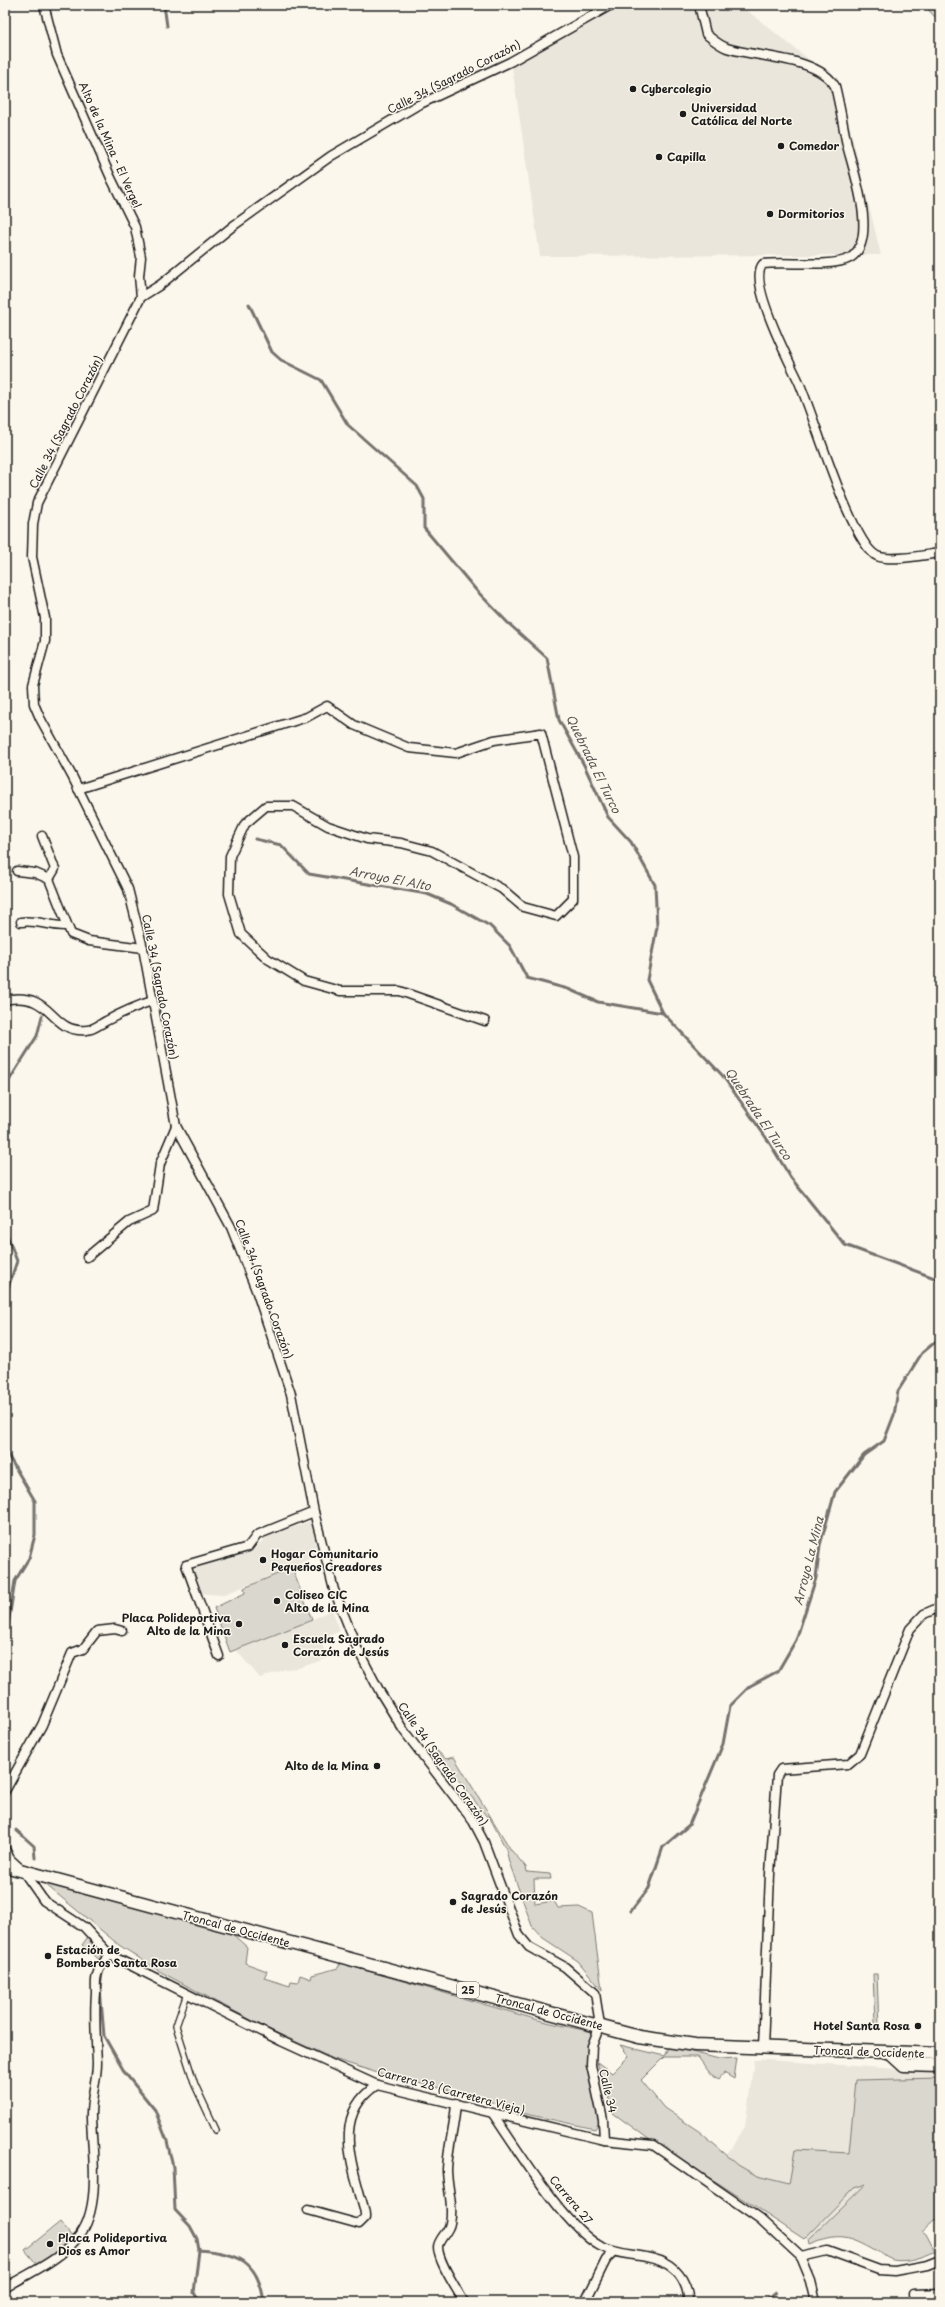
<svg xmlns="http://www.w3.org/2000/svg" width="945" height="2307" font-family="'Playpen Sans',sans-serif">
<rect width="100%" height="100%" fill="#fbf7ec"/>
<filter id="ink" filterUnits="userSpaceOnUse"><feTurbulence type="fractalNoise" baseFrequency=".025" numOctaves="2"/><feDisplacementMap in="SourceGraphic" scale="8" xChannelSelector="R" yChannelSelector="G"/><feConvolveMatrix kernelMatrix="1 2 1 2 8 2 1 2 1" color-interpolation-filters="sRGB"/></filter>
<g filter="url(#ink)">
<g fill="#eae6dc">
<polygon points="608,5 740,5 839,83 881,255 540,256 512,67"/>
<polygon points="311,1521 318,1554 292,1568 222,1595 197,1593 192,1572 199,1567 253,1550 268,1536"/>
<polygon points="332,1609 340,1631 320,1640 328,1658 299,1668 286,1669 260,1678 236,1650 312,1620"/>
<polygon points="753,2059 940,2072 940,2184 867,2183 809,2239 713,2175 745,2127 754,2059"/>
</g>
<g fill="#dad7ce" stroke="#7b7a75">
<polygon points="924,5 940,5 940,19 934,16"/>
<polygon points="292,1568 312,1620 230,1652 214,1608 245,1593 244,1588"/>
<polygon points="433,1747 446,1759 454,1757 511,1850 526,1867 527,1872 550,1874 551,1879 534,1879 535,1904 554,1901 558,1908 579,1907 592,1913 602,1990 578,1961 543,1938 532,1926 509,1862 506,1849 489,1816 487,1817"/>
<polygon points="39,1879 230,1932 247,1947 245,1963 267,1971 264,1978 290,1986 291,1981 298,1982 300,1975 311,1979 312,1975 338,1968 340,1963 542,2021 597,2033 592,2046 600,2121 595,2129 522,2113 475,2096 387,2076 334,2059 266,2028 161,1972 119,1945"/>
<polygon points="90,1934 102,1944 101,1961 82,1945"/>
<polygon points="873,1974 877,1974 879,2028 876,2028 875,2023"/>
<path d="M620 2045 664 2056 669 2046 719 2059 737 2058 734 2079 724 2073 719 2079 709 2072 698 2057H664L641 2080 664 2108 700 2132 738 2165 757 2176 789 2184 795 2150 849 2153 856 2080 940 2078V2219L934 2220 922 2231 926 2234 935 2251C922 2257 902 2265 887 2258 883 2256 880 2253 877 2251 849 2235 839 2232 810 2244L809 2239 866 2184 854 2188 804 2239 715 2181 687 2167 613 2113 597 2062 612 2073 629 2056Z"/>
<polygon points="60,2222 74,2239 39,2267 25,2250"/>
</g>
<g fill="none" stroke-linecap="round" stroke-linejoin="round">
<g stroke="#74726e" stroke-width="3">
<polyline points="164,5 167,26"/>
<polyline points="249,304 272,352 281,360 321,380 348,425 417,486 424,499 424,528 476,590 508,623 547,658 559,720 584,765 608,817 631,842 655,885 657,927 647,980 663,1013 722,1075 767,1139 791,1178 845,1245 940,1280"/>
<polyline points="255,839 281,845 309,874 427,894 451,904 490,926 510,946 527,978 568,989 598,1002 663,1013"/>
<polyline points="5,1087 37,1036 42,1016"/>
<polyline points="5,1230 17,1261 5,1297"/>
<polyline points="5,1446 9,1457 35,1501 35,1535 29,1558 15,1581 8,1625 5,1632"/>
<polyline points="16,1830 34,1846 35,1858"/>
<polyline points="631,1911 649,1888 663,1847 689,1825 723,1744 730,1706 750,1686 778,1671 796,1640 816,1578 820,1545 835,1492 864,1455 884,1441 894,1415 898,1391 922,1353 940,1338"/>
<polyline points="103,1966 100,1988 104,2036 125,2073 155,2110 167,2141 173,2167 175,2210 190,2226 197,2239 199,2250 194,2293 200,2302"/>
<path d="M199 2250C238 2253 258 2260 264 2302"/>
<polyline points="764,2302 775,2293"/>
</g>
<g stroke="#1c1c1c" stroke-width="8">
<polyline id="pedestrian" points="187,1994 176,2026 195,2085 216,2130"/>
</g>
<g stroke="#1c1c1c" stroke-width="11">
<g id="minor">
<polyline points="44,5 57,55 111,178 135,227 141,257 139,276 141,297"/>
<path d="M699 5 706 34C712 39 719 45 727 48 757 58 817 56 835 86 840 106 843 126 847 145 853 170 879 241 850 258 832 268 785 261 763 264 747 281 789 361 798 380 813 412 851 544 877 556 891 562 924 555 940 553"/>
<polyline points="78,789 307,717 327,706 354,725 409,748 456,753 494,740 541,733 573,857 573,899 556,916 523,907 502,889 432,851 401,843 367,839 328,826 293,806 266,806 245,824 230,856 229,894 241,934 268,959 304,981 340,991 400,991 485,1021"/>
<polyline points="42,836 55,869 49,879"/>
<polyline points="17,871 35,873 49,879 71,934 89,941 143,948"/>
<path d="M21 922C36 919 51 927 67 926"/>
<path d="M5 1000C54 990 49 1034 87 1030 93 1030 100 1024 106 1021 121 1013 136 1006 152 1001"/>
<polyline points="87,1257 129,1222 153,1211 160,1164 176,1126"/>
<polyline points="219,1656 186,1565 248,1547 257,1535 314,1512"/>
<polyline points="5,1791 42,1725 72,1653 83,1649 97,1631 115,1629 122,1631"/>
<polyline points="5,1849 10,1859 23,1871 44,1901 84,1927 110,1955 281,2041 377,2085 604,2140 653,2145 760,2219 801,2257 811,2281 816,2302"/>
<polyline points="763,2048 770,1874 777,1775 781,1769 848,1764 860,1754 910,1629 924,1614 940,1607"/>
<path d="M456 2103C455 2125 448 2146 447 2169 447 2187 454 2205 450 2223 449 2232 438 2239 438 2247 438 2262 457 2289 464 2302"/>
<path d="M493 2114C517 2149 565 2227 600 2246 621 2257 646 2253 665 2263 679 2270 689 2286 688 2302"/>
<polyline points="604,2140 603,2120 591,2065 592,2046 600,2025 595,1993 565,1967 529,1947 519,1935 484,1842 473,1821 404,1731 380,1692 357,1648 334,1590 314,1512 291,1394 256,1290 231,1227 176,1126 143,948 128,889 72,776 40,718 34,704 33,685 45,641 45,618 32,557 33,524 37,503 141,297 160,285 233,226 331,156 416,106 510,62 611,5"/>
<path d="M308 2210 359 2224 365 2218C366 2210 361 2200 359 2191 348 2152 337 2111 377 2085"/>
<polyline points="801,2257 827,2251 879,2270 895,2271 927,2265 940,2260"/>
<path d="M5 2288C32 2271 58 2262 79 2236 102 2207 92 2152 91 2118 90 2100 97 2081 97 2063 96 2040 94 2017 96 1993 96 1988 95 1981 97 1975 99 1967 103 1962 110 1955"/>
<polyline points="914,2294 940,2293"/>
<polyline points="585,2302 606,2260 614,2252"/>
</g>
</g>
<g stroke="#1c1c1c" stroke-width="15">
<g id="primary">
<polyline points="5,1866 639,2037 695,2045 940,2054"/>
<polyline points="891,2053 904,2065 940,2066"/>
</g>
</g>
<use href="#pedestrian" stroke="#fbf7ec" stroke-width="5.5"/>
<use href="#minor" stroke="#fbf7ec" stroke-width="8"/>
<use href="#primary" stroke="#fbf7ec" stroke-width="12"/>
</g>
</g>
<g fill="#1c1c1c" stroke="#fbf7ec" stroke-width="1.5">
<circle cx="633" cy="89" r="4"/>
<circle cx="683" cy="114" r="4"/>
<circle cx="781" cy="146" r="4"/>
<circle cx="659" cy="157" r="4"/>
<circle cx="770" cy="214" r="4"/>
<circle cx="263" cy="1560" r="4"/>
<circle cx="277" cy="1601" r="4"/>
<circle cx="239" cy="1624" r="4"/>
<circle cx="285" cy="1645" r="4"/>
<circle cx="377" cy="1766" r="4"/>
<circle cx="453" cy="1902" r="4"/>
<circle cx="48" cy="1956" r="4"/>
<circle cx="918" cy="2026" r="4"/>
<circle cx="50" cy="2244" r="4"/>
</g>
<g text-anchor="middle" stroke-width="3" stroke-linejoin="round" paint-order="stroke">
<rect fill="#fbf7ec" stroke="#5f5e5a" stroke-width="1" x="457" y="1982" width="22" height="16" rx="3"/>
<g font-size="10" font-weight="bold" fill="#1c1c1c">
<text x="468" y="1994">25</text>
</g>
<g font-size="11" fill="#1c1c1c" stroke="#fbf7ec">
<text transform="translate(454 77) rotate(-27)" y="4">Calle 34 (Sagrado Corazón)</text>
<text transform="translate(110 145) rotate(66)" y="4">Alto de la Mina - El Vergel</text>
<text transform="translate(66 422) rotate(-63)" y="4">Calle 34 (Sagrado Corazón)</text>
<text transform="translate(160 987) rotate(79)" y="4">Calle 34 (Sagrado Corazón)</text>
<text transform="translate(264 1289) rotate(70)" y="4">Calle 34 (Sagrado Corazón)</text>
<text transform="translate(443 1764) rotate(55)" y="4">Calle 34 (Sagrado Corazón)</text>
<text transform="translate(236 1929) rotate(15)" y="4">Troncal de Occidente</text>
<text transform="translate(549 2012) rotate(15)" y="4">Troncal de Occidente</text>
<text transform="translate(869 2052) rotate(2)" y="4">Troncal de Occidente</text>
<text transform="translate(451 2091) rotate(15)" y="4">Carrera 28 (Carretera Vieja)</text>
<text transform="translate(608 2091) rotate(77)" y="4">Calle 34</text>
<text transform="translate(571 2200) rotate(50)" y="4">Carrera 27</text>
</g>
<g font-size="11" font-weight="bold" fill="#1c1c1c" stroke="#fbf7ec" text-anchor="start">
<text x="641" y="93">Cybercolegio</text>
<text x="691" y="112">Universidad<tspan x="691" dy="13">Católica del Norte</tspan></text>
<text x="789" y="150">Comedor</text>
<text x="667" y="161">Capilla</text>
<text x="778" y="218">Dormitorios</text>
<text x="271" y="1558">Hogar Comunitario<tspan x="271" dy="13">Pequeños Creadores</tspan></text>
<text x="285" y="1599">Coliseo CIC<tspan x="285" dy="13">Alto de la Mina</tspan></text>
<text x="231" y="1622" text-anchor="end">Placa Polideportiva<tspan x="231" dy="13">Alto de la Mina</tspan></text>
<text x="293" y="1643">Escuela Sagrado<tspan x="293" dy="13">Corazón de Jesús</tspan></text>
<text x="369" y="1770" text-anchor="end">Alto de la Mina</text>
<text x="461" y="1900">Sagrado Corazón<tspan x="461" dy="13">de Jesús</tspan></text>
<text x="56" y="1954">Estación de<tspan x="56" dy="13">Bomberos Santa Rosa</tspan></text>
<text x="910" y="2030" text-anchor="end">Hotel Santa Rosa</text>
<text x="58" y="2242">Placa Polideportiva<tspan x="58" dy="13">Dios es Amor</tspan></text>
</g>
<g font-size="12" font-style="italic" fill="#575653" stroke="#fbf7ec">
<text transform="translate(593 764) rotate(64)" y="4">Quebrada El Turco</text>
<text transform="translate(390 879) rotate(11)" y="4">Arroyo El Alto</text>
<text transform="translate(758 1114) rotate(56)" y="4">Quebrada El Turco</text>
<text transform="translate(809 1561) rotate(-76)" y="4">Arroyo La Mina</text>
</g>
</g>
<rect width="945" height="2307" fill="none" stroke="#fbf7ec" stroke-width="20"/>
<rect x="10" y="10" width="925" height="2287" fill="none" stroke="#1c1c1c" stroke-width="1.5" filter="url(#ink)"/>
</svg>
